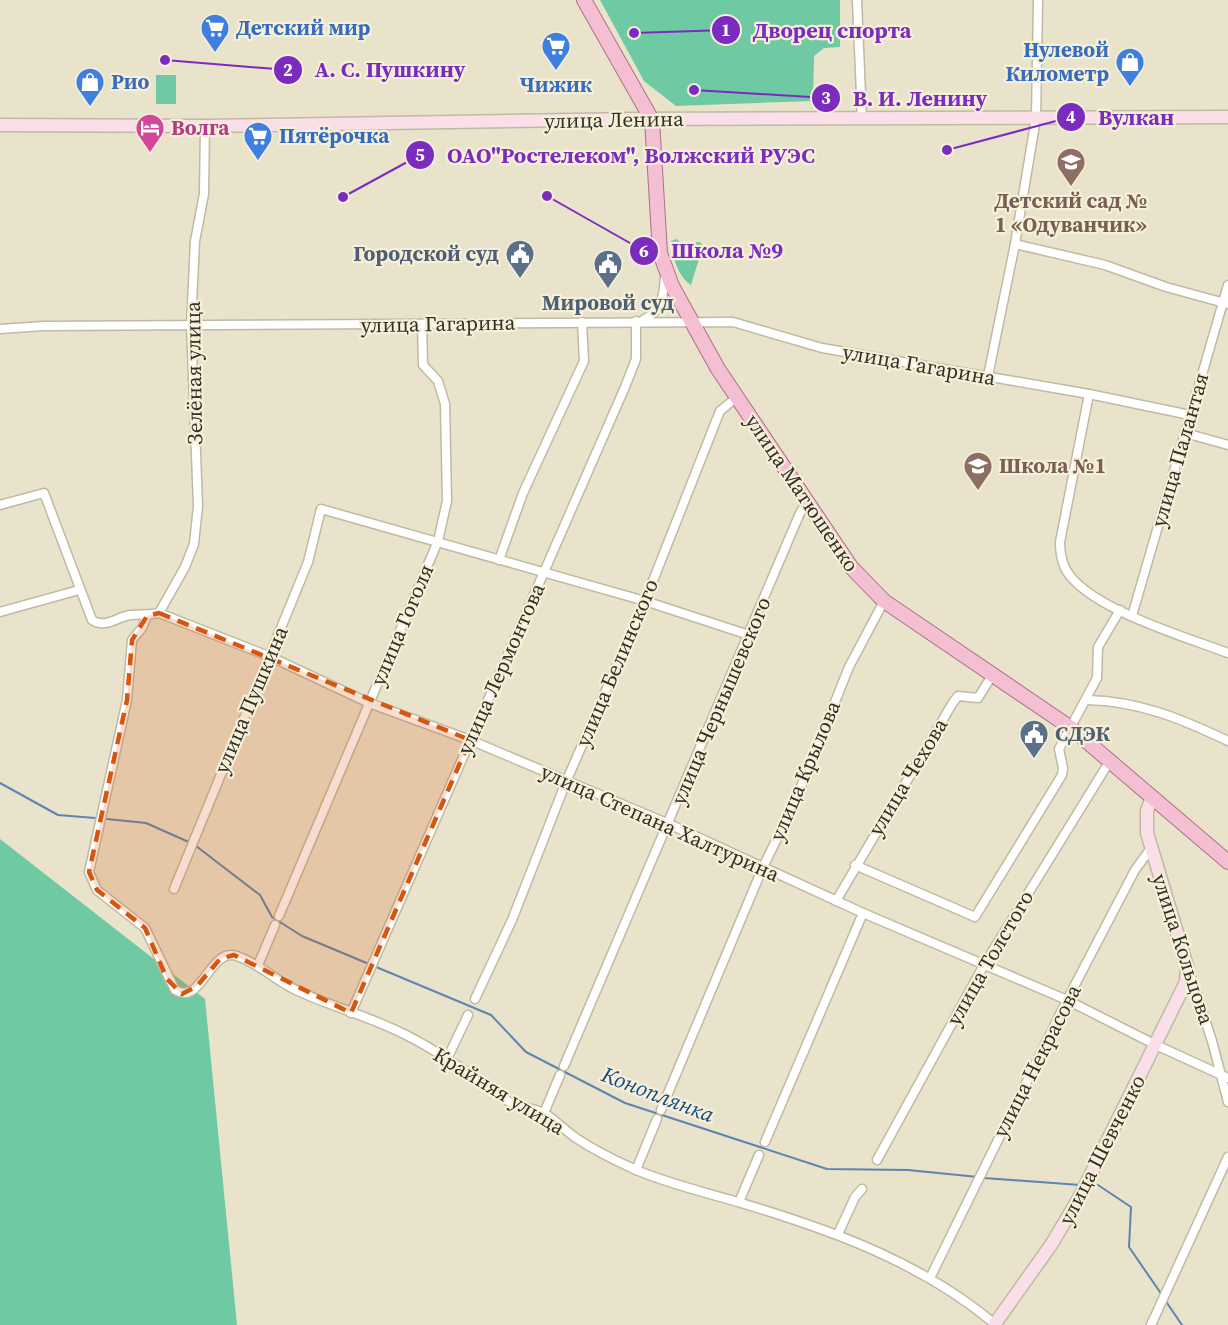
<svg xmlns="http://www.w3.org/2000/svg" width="1228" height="1325" font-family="'Source Serif 4',serif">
<rect width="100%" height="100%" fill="#e9e3cc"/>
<g fill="#6fcaa4">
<polygon points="600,0 840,0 840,47 824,48 814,56 813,101 676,106 644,81"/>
<rect x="156" y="75" width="20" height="29"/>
<path d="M676 239 684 244 700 242 703 246 691 285C678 277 672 256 671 241Z"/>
<polygon points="0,839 205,999 237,1325 0,1325"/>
</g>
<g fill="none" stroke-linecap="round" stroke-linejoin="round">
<g stroke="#5e84b0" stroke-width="2">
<polyline points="0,783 58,815 95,818"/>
<polyline points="107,819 146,823 191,843"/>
<polyline points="196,846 260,895 272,917 302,936 491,1015 526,1052 625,1103 827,1169 908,1170 978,1177"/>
<polyline points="984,1178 1080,1185"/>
<polyline points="1091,1185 1098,1185 1131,1207 1129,1247 1162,1295"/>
<polyline points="1165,1300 1182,1325"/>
</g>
<g stroke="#c0baa3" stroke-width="11">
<g id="street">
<polyline points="857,0 862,119"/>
<polyline points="1015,244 1105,265 1166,287 1228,304"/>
<path d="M643 320C662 311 664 295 665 276"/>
<polyline points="0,329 44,326 733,322 822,348 1089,394 1190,415"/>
<polyline points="988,376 1015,244 1036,118 1038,0"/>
<path d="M1089 394 1060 542C1060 555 1062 567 1071 577 1099 611 1185 637 1228 653"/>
<polyline points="1185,433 1228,445"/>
<path d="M0 505 44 493 92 620C105 629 117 617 130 615 140 614 149 615 159 613"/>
<polyline points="499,560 523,493 584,361 582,322"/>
<polyline points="0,612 79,590"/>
<polyline points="159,613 271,657 369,703 470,740 669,824 863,913 1067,1000 1156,1045 1228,1078"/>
<polyline points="159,613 185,567 194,544 198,506 191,325 195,241 204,194 205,126"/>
<path d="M147 616 142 628 132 640 127 700 89 872 97 890 145 928 175 990C203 1006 209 947 237 956 260 964 276 981 298 991 333 1007 371 1017 406 1035 442 1053 475 1078 508 1101 519 1109 536 1107 547 1115 557 1122 566 1131 576 1138 594 1150 614 1160 634 1169 668 1184 705 1192 741 1203 832 1230 923 1263 996 1325"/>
<polyline points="1132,616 1228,285"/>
<path d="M1087 700C1139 701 1182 719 1228 741"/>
<polyline points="855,865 975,917 1062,775 1063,768 1059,749 1097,678 1098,647 1120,610"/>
<polyline points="174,889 308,562 321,509 645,601 749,635"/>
<polyline points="836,901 952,704 958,696 978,698 993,674"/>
<polyline points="279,916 438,541 447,501 445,404 438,381 423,365 422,324"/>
<polyline points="258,965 275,925"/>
<polyline points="1189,970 1212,1041 1228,1102"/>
<polyline points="475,999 512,920 566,782 645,601 720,411 737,397"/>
<polyline points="351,1013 625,387 636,359 636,321"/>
<polyline points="447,1059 468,1015"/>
<polyline points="564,1066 800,513 807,502"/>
<polyline points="661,1110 763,867 794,804 849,667 884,601"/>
<polyline points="544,1113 560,1075"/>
<polyline points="765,1142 863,913"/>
<polyline points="877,1160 984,965 1111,759"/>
<polyline points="636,1170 657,1119"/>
<polyline points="739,1202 759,1155"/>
<polyline points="838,1234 855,1197 862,1189"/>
<polyline points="930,1278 1067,1000 1135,870 1151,848"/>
<polyline points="1151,1325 1228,1157"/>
</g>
</g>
<g stroke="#c0baa3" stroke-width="15">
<g id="secondary">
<polyline points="0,125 205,126 635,119 1228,117"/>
<polyline points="994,1325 1051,1245 1079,1198 1186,982 1187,966 1147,833 1147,811 1152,797"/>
</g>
</g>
<g stroke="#ac7183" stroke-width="16">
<polyline id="primary" points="584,0 652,120 660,253 672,286 718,369 851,567 884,601 1071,728 1228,862"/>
</g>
<use href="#street" stroke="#fff" stroke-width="8"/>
<use href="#secondary" stroke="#fadfe9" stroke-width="12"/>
<use href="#primary" stroke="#f5bfd3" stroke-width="14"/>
</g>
<path fill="#d6550f" fill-opacity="0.2" stroke="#d6550f" stroke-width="4.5" stroke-dasharray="12 8" stroke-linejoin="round" d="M159 613 470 740 351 1013 234 955 220 959 197 986 182 994 167 979 145 928 97 890 89 872 127 700 132 640 147 616Z"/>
<defs>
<g id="supermarket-pin" transform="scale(1.5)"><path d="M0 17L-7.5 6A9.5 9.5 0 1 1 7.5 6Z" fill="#3f7fe0" stroke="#f6f0d9"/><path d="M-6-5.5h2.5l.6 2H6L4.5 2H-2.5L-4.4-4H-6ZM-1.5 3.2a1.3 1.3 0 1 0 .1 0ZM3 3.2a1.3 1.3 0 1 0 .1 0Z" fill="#fff"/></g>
<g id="shop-pin" transform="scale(1.5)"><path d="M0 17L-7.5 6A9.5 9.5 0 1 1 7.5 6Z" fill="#3f7fe0" stroke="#f6f0d9"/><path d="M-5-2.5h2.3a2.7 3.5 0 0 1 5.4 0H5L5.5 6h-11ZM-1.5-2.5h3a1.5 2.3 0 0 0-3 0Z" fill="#fff"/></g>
<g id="hotel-pin" transform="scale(1.5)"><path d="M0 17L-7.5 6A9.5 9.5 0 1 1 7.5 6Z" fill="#d1479c" stroke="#f6f0d9"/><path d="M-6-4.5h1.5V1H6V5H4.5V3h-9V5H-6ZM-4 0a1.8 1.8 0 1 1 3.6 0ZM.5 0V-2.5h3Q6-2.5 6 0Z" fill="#fff"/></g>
<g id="school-pin" transform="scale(1.5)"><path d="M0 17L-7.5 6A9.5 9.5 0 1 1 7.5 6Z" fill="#8d6e63" stroke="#f6f0d9"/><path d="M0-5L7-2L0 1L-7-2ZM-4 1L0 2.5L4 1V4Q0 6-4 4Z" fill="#fff"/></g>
<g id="civic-pin" transform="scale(1.5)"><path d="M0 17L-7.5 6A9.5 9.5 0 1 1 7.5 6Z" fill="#5c6f8a" stroke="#f6f0d9"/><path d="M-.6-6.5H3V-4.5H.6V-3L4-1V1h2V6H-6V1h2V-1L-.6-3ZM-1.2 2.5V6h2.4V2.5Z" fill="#fff"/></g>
</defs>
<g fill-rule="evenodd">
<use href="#supermarket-pin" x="215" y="28"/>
<use href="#supermarket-pin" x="556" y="46"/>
<use href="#shop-pin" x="1130" y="62"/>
<use href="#shop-pin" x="90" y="82"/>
<use href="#hotel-pin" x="150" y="128"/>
<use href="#supermarket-pin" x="258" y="136"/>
<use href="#school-pin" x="1071" y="162"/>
<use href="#civic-pin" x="520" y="254"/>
<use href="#civic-pin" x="608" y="264"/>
<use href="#school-pin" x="978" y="466"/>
<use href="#civic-pin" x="1034" y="734"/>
</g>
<g text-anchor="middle" stroke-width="4.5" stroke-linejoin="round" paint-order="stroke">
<g font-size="21" font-weight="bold" fill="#366cbe" stroke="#f6f0d9" text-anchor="start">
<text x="236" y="35">Детский мир</text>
<text x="1109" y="57" text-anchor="end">Нулевой<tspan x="1109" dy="24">Километр</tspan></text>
<text x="111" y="89">Рио</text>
<text x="556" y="92" text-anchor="middle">Чижик</text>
<text x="279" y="143">Пятёрочка</text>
</g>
<g font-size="21" fill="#312f26" stroke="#f6f0d9">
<text transform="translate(614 120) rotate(-1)" y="7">улица Ленина</text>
<text transform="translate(438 324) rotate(-1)" y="7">улица Гагарина</text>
<text transform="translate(919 365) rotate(10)" y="7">улица Гагарина</text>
<text transform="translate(194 373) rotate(-91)" y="7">Зелёная улица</text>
<text transform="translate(1180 450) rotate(-74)" y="7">улица Палантая</text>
<text transform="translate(802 493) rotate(56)" y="7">улица Матюшенко</text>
<text transform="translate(402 625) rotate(-67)" y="7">улица Гоголя</text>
<text transform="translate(617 663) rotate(-67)" y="7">улица Белинского</text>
<text transform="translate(501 669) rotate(-66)" y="7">улица Лермонтова</text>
<text transform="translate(251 700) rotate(-67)" y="7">улица Пушкина</text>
<text transform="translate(721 701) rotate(-67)" y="7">улица Чернышевского</text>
<text transform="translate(805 771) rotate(-67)" y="7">улица Крылова</text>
<text transform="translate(908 777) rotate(-59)" y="7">улица Чехова</text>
<text transform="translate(660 823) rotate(24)" y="7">улица Степана Халтурина</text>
<text transform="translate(1183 949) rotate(72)" y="7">улица Кольцова</text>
<text transform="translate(990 958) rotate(-60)" y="7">улица Толстого</text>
<text transform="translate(1037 1061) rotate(-63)" y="7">улица Некрасова</text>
<text transform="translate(499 1091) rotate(31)" y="7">Крайняя улица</text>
<text transform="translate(1102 1150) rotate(-63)" y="7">улица Шевченко</text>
</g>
<g font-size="21" font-weight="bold" fill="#b23c85" stroke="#f6f0d9" text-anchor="start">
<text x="171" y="135">Волга</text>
</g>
<g font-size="21" font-weight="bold" fill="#785e54" stroke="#f6f0d9">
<text x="1071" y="208">Детский сад №<tspan x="1071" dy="24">1 «Одуванчик»</tspan></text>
<text x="999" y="473" text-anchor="start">Школа №1</text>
</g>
<g font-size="21" font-weight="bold" fill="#4e5e75" stroke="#f6f0d9" text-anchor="end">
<text x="499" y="261">Городской суд</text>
<text x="608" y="310" text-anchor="middle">Мировой суд</text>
<text x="1055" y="741" text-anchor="start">СДЭК</text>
</g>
<g font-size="22" font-style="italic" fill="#0f4884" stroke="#f6f0d9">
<text transform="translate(658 1094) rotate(21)" y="8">Коноплянка</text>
</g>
</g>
<path fill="none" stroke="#7b2cbf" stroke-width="2" d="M634 33L726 30M165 60L288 70M694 90L826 98M947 150L1071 117M343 197L420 155M547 196L644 251"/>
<g fill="#7b2cbf" stroke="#f6f0d9" stroke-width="2">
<circle cx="634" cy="33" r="6"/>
<circle cx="165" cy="60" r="6"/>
<circle cx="694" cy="90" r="6"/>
<circle cx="947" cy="150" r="6"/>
<circle cx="343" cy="197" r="6"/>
<circle cx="547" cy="196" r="6"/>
<circle cx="726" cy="30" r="15"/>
<circle cx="288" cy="70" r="15"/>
<circle cx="826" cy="98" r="15"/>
<circle cx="1071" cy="117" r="15"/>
<circle cx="420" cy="155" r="15"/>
<circle cx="644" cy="251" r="15"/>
</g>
<g font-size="18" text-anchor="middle" font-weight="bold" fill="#fff">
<text x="726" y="36">1</text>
<text x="288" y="76">2</text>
<text x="826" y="104">3</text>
<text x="1071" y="123">4</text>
<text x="420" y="161">5</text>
<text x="644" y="257">6</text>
</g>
<g font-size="22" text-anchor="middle" font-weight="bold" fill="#7b2cbf" stroke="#f6f0d9" stroke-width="4.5" stroke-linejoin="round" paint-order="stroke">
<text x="832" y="38">Дворец спорта</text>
<text x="390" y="77">А. С. Пушкину</text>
<text x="920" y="106">В. И. Ленину</text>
<text x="1136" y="125">Вулкан</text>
<text x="631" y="163">ОАО"Ростелеком", Волжский РУЭС</text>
<text x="727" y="258">Школа №9</text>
</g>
</svg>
